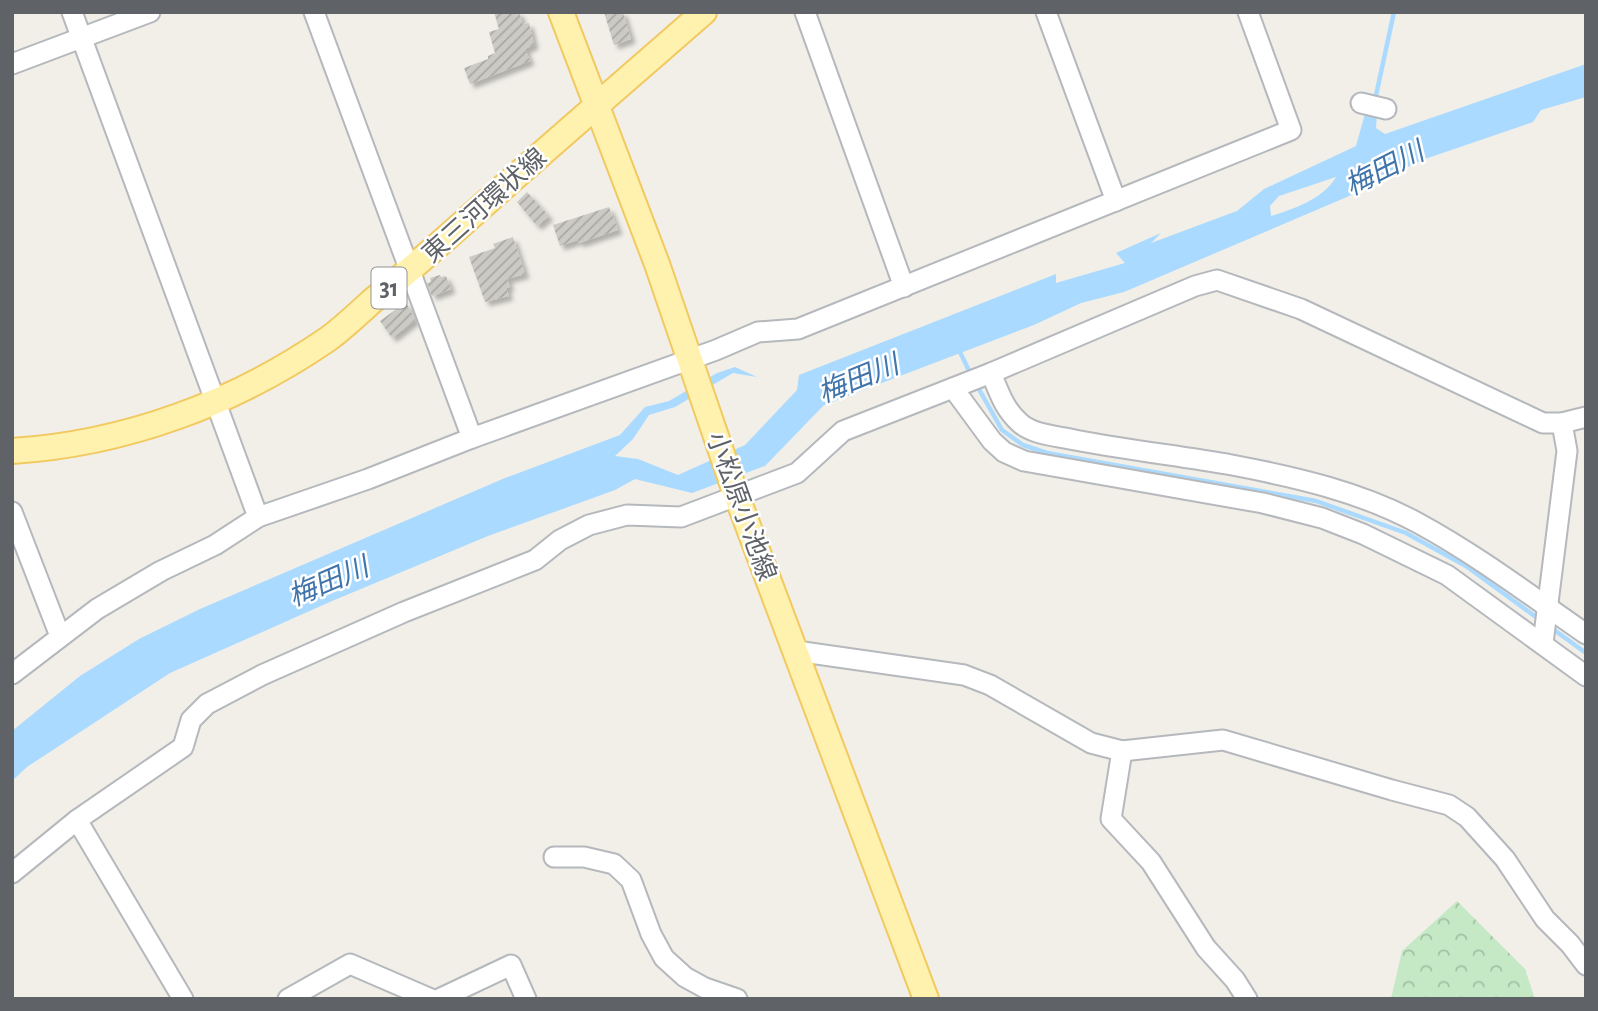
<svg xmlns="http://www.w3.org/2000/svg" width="1598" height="1011" font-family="'Alegreya Sans','Noto Sans JP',sans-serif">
<defs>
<pattern id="forest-crowns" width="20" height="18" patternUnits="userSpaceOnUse" patternTransform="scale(1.75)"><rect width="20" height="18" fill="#c5e8c5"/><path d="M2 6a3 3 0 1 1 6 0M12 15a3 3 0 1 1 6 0" fill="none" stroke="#a3c0a4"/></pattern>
<pattern id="building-hatch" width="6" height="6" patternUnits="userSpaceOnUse" patternTransform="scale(1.75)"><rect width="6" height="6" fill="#cccac5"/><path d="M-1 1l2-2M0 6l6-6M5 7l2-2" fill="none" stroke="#a9a8a4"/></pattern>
<filter id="shadow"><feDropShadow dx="4.5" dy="4.5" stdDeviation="2" flood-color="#0004"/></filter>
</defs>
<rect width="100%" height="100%" fill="#f1efe8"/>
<polygon fill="url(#forest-crowns)" points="1457,901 1525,969 1535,999 1391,999 1402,951"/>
<path fill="#aadaff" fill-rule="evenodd" d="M1586 64V97L1541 110 1533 122 1422 160 1347 197 1124 292 1081 303 1034 325 824 405 765 466 692 493 635 479 615 490 488 536 332 601 170 673 27 767 12 781V731L80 676 139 639 200 609 505 478 620 435 645 407 669 401 717 373 735 367 757 377 733 373 675 407 649 415 633 439 615 456 638 459 678 475 745 445 797 390 799 375 1056 274V283L1125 263 1116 253 1161 233 1151 243 1237 211 1264 189 1356 146 1366 110 1377 114 1376 128 1385 134ZM1336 177C1323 199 1294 209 1271 216L1270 206 1279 196Z"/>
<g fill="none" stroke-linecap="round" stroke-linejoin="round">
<g stroke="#aadaff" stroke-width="4.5">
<polyline points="1375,100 1394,12"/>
<polyline points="959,350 972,377"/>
<polyline points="976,384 1002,430 1023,445 1047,453 1316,501 1406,533 1466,566 1540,620"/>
<polyline points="1550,627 1586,653"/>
</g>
</g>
<g fill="url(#building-hatch)" filter="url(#shadow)">
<polygon points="494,12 519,12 523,24 529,23 534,45 525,49 530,61 470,84 464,68 488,59 488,56 495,53 489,32 499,29"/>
<polygon points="604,12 623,12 631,39 614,45"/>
<polygon points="527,192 549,216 537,226 517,202"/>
<polygon points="609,207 618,230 579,243 578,240 560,246 553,225"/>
<polygon points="513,237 525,274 507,279 510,287 506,288 509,296 485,302 469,257 495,248 493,244"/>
<polygon points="440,275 441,277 446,276 451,289 432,296 427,283 431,282 430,278"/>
<polygon points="406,302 415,320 392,338 380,321"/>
</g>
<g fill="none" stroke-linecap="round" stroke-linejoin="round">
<g stroke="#b5b8bc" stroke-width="23">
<g id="minor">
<polyline points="72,12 258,517"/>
<polyline points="314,12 472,438"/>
<polyline points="805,12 904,287"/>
<polyline points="1046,12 1116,201"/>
<polyline points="12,64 150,12"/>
<polyline points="1361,103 1386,109"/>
<path d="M991 373C999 392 1004 409 1020 423 1033 435 1058 436 1075 440 1127 450 1180 456 1232 465 1295 477 1361 492 1418 523 1477 555 1531 596 1586 634"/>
<polyline points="953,388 992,441 1004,452 1024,461 1263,503 1322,518 1363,534 1447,575 1586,676"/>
<polyline points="12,512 60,636"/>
<polyline points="1543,643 1567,451 1562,423"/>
<polyline points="796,651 964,675 990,685 1091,743 1122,751 1223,740 1392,790 1449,805 1467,817 1505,859 1545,919 1570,944 1586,965"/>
<polyline points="12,674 97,609 161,571 215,545 258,517 368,479 472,438 716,350 758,332 798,329 1291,130 1248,12"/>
<polyline points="1122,751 1111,819 1151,862 1206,948 1235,980 1247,999"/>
<polyline points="77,820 183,747 191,720 207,704 262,675 404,612 535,560 560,540 589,525 627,515 681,517 797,473 843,431 991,373 1195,286 1217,280 1301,309 1543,423 1562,423 1586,417"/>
<polyline points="554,857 584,857 614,864 631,880 651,934 664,958 685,977 705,988 737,999"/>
<polyline points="12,873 77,820 183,999"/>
<polyline points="288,999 350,964 431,999"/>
<polyline points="439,999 511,965 526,999"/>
</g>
</g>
<g stroke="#f2c960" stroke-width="28">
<g id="major">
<polyline points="561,12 657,264 733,486 926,999"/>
<path d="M12 451C125 444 235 403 328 339 343 328 358 314 372 301 412 269 450 235 488 201 560 137 632 75 704 12"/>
</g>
</g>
<use href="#minor" stroke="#fff" stroke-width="19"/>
<use href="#major" stroke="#fff2af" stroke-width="24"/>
</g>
<g text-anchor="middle" stroke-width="5" stroke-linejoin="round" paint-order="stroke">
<rect fill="#fff" stroke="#8f9295" stroke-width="2" x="371.5" y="267.5" width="35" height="41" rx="5"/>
<g font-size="24" font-weight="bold" fill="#5f6368">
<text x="389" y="296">31</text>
</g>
<g font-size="26" fill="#5f6368" stroke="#fff">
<text transform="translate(484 205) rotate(-42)" y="9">東三河環状線</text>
<text transform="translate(742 506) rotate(70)" y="9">小松原小池線</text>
</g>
<g font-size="28" font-style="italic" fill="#4174aa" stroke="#fff">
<text transform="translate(1384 168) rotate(-27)" y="10">梅田川</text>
<text transform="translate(858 378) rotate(-22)" y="10">梅田川</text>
<text transform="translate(328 581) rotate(-23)" y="10">梅田川</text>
</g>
</g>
<rect width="1598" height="1011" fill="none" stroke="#5f6368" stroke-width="28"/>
</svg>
